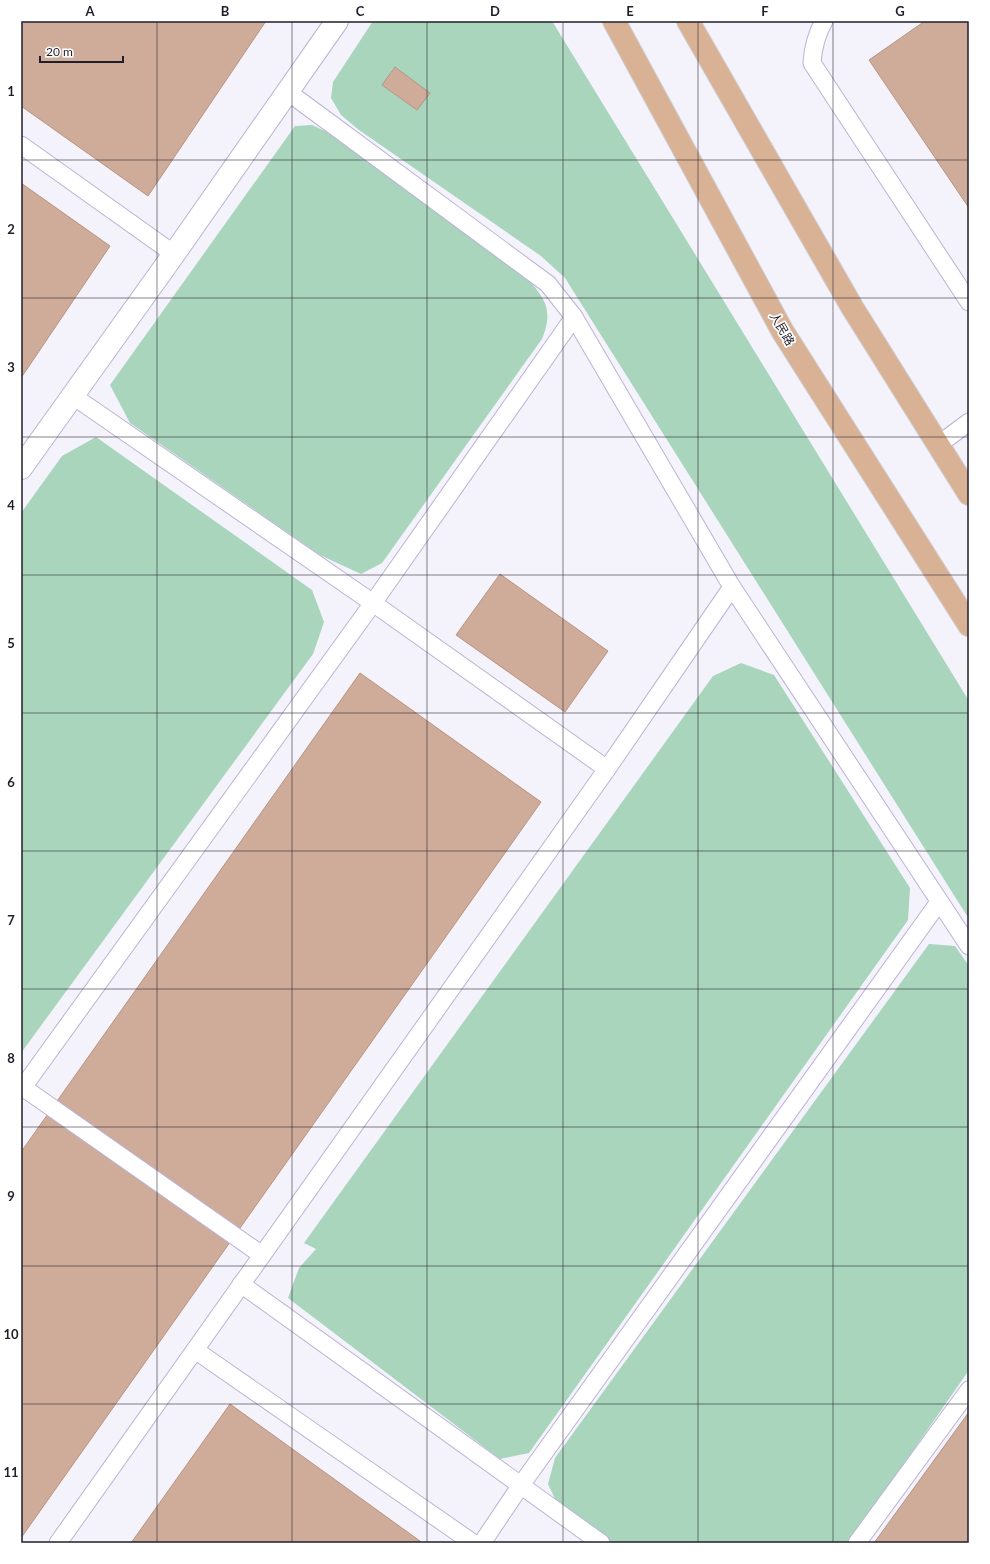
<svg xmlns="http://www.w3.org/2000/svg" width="990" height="1564" font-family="Lato,'Noto Sans SC',sans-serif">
<rect width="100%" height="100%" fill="#f4f2fa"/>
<g fill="#a8d5bc">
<polygon points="373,21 552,21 969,701 969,919 565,278 541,256 359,130 341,115 331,98 333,82"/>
<path d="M312 125 327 132 523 273C543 297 555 307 542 339L382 563 361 574 320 555 130 423 110 385 295 126Z"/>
<polygon points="96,437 312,590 324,622 313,654 21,1053 21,513 62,456"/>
<polygon points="741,663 774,675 910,888 908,920 529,1453 500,1459 288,1298 299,1268 316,1249 304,1243 713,676"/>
<polygon points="929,944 955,946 969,966 969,1370 849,1543 613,1543 557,1503 548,1484 555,1458"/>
</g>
<g fill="#cfab99" stroke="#b89483">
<polygon points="21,21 266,21 148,196 21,106"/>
<polygon points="925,21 969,21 969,208 869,60"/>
<polygon points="395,67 430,93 417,110 382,85"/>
<polygon points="21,183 110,246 21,378"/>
<polygon points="500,574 608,651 565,712 456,635"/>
<polygon points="360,673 541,802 21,1538 21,1152"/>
<polygon points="230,1404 420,1541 419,1543 131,1543"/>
<polygon points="969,1412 969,1538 965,1543 874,1543"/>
</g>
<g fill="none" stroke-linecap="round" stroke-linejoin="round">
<g stroke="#bbb3d6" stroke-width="19">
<g id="lane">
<path d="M824 21C816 35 813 47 812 63L969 302"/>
<polyline points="288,92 548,284 574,317 732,587 969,946"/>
<polyline points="21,145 174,254"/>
<polyline points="73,396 373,603 607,769"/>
<polyline points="938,445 969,422"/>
<polyline points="21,1086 262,1255"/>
<polyline points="21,1090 373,603 574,317"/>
<polyline points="241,1284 601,1543"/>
<polyline points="195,1350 473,1543"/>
<polyline points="58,1543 607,769 732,587"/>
<polyline points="482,1543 521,1485 939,902"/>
<polyline points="857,1543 969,1390"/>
</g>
</g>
<g stroke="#bbb3d6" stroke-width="24">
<polyline id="street" points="21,468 174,254 337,21"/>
</g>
<g stroke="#ceced0" stroke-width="24">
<g id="primary">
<polyline points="614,21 783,332 969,625"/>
<polyline points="688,21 852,307 969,494"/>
</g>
</g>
<use href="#lane" stroke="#fff" stroke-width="17"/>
<use href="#street" stroke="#fff" stroke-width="22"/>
<use href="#primary" stroke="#d9b295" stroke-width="22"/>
</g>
<path fill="none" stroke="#211e2b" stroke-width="1" stroke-opacity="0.55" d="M157 21V1543M292 21V1543M427 21V1543M563 21V1543M698 21V1543M833 21V1543M21 160H969M21 298H969M21 437H969M21 575H969M21 713H969M21 851H969M21 989H969M21 1127H969M21 1266H969M21 1404H969"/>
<g text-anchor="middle" stroke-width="3.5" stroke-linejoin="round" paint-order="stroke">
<g font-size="12" fill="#211e2b" stroke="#fff">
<text transform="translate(782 329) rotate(60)" y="4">人民路</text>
</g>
</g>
<rect width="990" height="1564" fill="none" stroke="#ffffff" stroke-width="44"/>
<path d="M40 56v6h83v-6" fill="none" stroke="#211e2b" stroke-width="2"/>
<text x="46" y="56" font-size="12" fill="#211e2b" stroke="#ffffff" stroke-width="3" paint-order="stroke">20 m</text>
<rect x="22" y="22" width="946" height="1520" fill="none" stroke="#211e2b" stroke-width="1.5"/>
<g font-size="13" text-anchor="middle" font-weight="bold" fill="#211e2b">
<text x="90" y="16">A</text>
<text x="225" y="16">B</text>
<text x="360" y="16">C</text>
<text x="495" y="16">D</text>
<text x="630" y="16">E</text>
<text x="765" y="16">F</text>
<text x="900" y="16">G</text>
<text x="11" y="96">1</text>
<text x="11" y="234">2</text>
<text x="11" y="372">3</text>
<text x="11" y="510">4</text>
<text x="11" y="648">5</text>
<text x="11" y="787">6</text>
<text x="11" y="925">7</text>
<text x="11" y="1063">8</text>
<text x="11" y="1201">9</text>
<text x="11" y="1339">10</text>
<text x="11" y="1477">11</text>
</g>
</svg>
